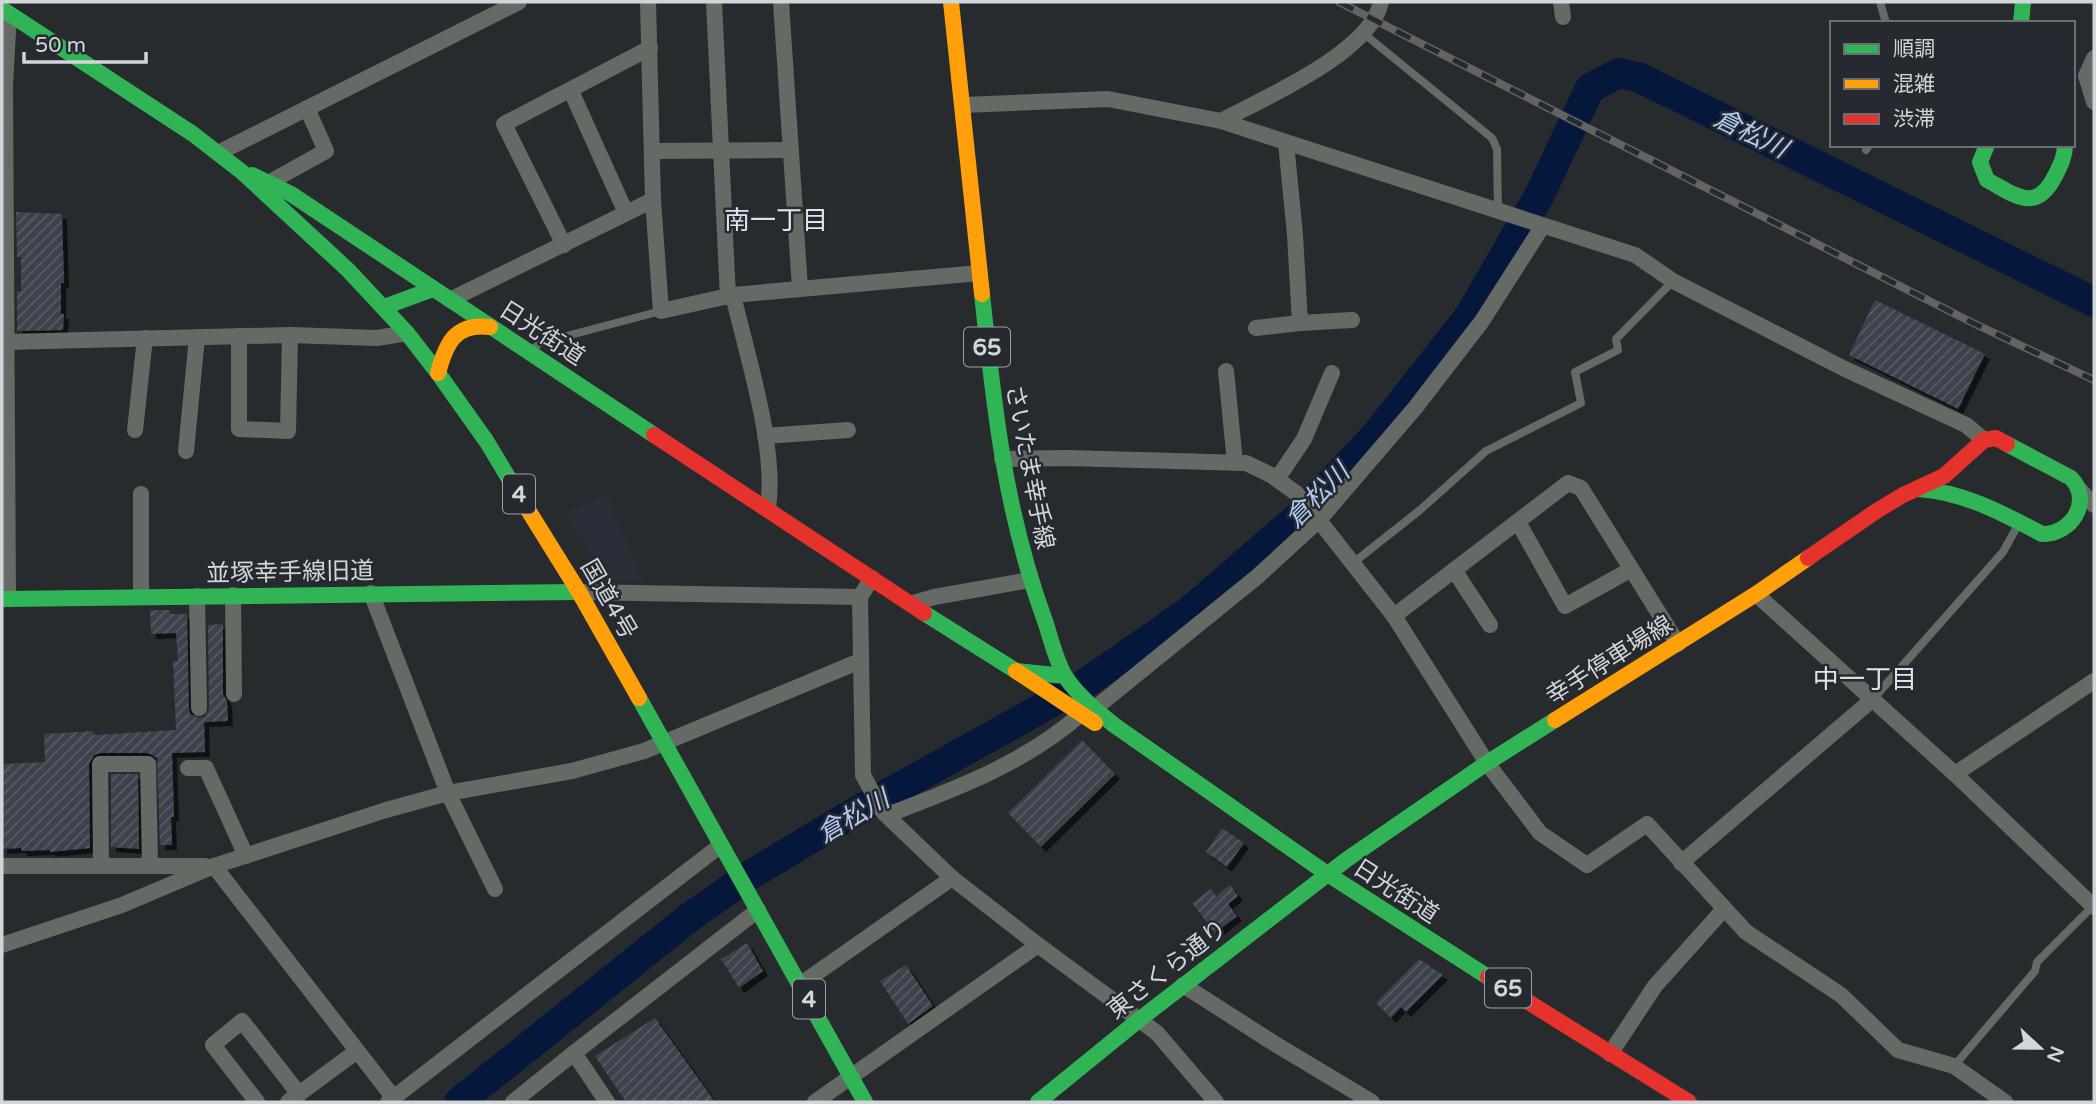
<svg xmlns="http://www.w3.org/2000/svg" width="2096" height="1104" font-family="'Varela Round','Noto Sans JP',sans-serif">
<defs>
<pattern id="building-hatch" width="6" height="6" patternUnits="userSpaceOnUse" patternTransform="scale(1.75)"><rect width="6" height="6" fill="#3b424c"/><path d="M-1 1l2-2M0 6l6-6M5 7l2-2" fill="none" stroke="#565c65"/></pattern>
<filter id="shadow"><feDropShadow dx="5" dy="5" stdDeviation="0" flood-color="#0009"/></filter>
</defs>
<rect width="100%" height="100%" fill="#282b2e"/>
<polygon fill="#292e38" points="607,495 643,582 609,580 564,513"/>
<g fill="none" stroke-linecap="round" stroke-linejoin="round">
<polyline stroke="#05183c" stroke-width="30" points="459,1102 690,917 747,877 855,812 1083,685 1188,612 1296,519 1375,436 1468,318 1539,196 1590,88 1619,73 1638,77 2094,302"/>
</g>
<g fill="url(#building-hatch)" filter="url(#shadow)">
<polygon points="16,212 62,214 64,283 61,283 61,314 64,314 63,330 17,331 17,291 21,291 21,257 17,257"/>
<polygon points="1875,300 1985,354 1958,409 1849,355"/>
<polygon points="150,610 170,610 170,614 187,614 189,708 190,714 199,718 205,717 209,708 208,625 223,624 223,694 227,701 228,721 204,722 205,752 172,753 174,817 171,817 172,845 160,845 157,758 148,753 100,753 94,755 89,764 90,848 50,852 50,850 22,851 21,848 2,849 2,764 45,762 44,734 93,731 94,735 176,730 173,661 178,661 176,633 151,634"/>
<polygon points="1082,740 1115,774 1041,847 1008,813"/>
<polygon points="111,774 138,774 139,849 111,847"/>
<polygon points="1222,828 1244,843 1227,867 1206,852"/>
<polygon points="1230,885 1238,896 1228,904 1237,916 1215,933 1192,903 1211,889 1216,896"/>
<polygon points="747,943 763,971 739,988 721,959"/>
<polygon points="1419,959 1443,975 1406,1012 1401,1007 1391,1018 1376,1003"/>
<polygon points="906,965 933,1006 908,1024 880,981"/>
<polygon points="655,1018 715,1102 626,1102 595,1056"/>
</g>
<g fill="none" stroke-linecap="round" stroke-linejoin="round">
<g stroke="#666a64" stroke-width="8">
<polyline points="1880,2 1886,23"/>
<polyline points="1363,33 1492,138 1497,149 1498,212"/>
<polyline points="1866,150 1869,145"/>
<polyline points="531,351 540,343 661,311"/>
<polyline points="1353,563 1420,510 1486,451 1581,403 1575,372 1618,350 1616,339 1673,281"/>
<polyline points="1873,699 2003,552 2018,525"/>
<polyline points="1954,1066 2035,971 2037,962 2093,906"/>
</g>
<g stroke="#666a64" stroke-width="16">
<polyline points="648,2 653,200 661,311 733,295 979,273"/>
<polyline points="714,2 728,297"/>
<polyline points="781,2 800,288"/>
<polyline points="1561,2 1563,17"/>
<polyline points="2094,58 2086,76 2094,102"/>
<polyline points="571,91 626,213"/>
<polyline points="963,105 1108,99 1221,121 1635,255 1673,281 1845,369 1966,425 1984,440"/>
<path d="M1221 121C1264 98 1370 53 1381 2"/>
<polyline points="1286,143 1295,235 1300,323 1352,320"/>
<polyline points="652,151 789,150"/>
<polyline points="218,153 519,2"/>
<polyline points="270,182 326,151 307,108"/>
<polyline points="564,245 504,124 650,48"/>
<path d="M733 295C747 356 777 447 768 508"/>
<polyline points="450,300 653,200"/>
<polyline points="1256,328 1300,323"/>
<polyline points="239,336 239,429 288,431 290,335"/>
<polyline points="6,342 290,335 377,338 407,333"/>
<polyline points="1226,371 1235,463"/>
<polyline points="135,430 145,338"/>
<polyline points="765,436 848,430"/>
<polyline points="186,451 197,337"/>
<polyline points="1002,459 1068,458 1246,463 1271,475 1296,493 1314,514 1394,616 1487,763 1540,833 1587,865 1647,824 1746,932 1841,995 1898,1050 1954,1066 2005,1102"/>
<polyline points="1277,479 1304,439 1332,373"/>
<polyline points="2079,489 2094,505"/>
<polyline points="1518,522 1565,606 1630,570"/>
<polyline points="1454,570 1490,625"/>
<polyline points="872,578 860,597 863,775 883,812 952,878 1038,945 1157,1033 1216,1102"/>
<polyline points="579,592 860,597"/>
<polyline points="371,593 448,793 495,889"/>
<polyline points="1756,594 1955,774 2094,907"/>
<polyline points="233,595 234,694"/>
<polyline points="141,596 141,494"/>
<polyline points="197,596 199,708"/>
<polyline points="8,599 5,85 9,14"/>
<polyline points="910,604 934,597 1030,580"/>
<polyline points="1394,616 1568,483 1581,488 1678,644"/>
<polyline points="1094,709 1258,576 1319,520 1415,408 1482,321 1542,227"/>
<polyline points="188,768 206,768 246,856"/>
<polyline points="1955,774 2094,681"/>
<path d="M887 815C956 789 1025 763 1081 714"/>
<polyline points="1681,863 1873,699"/>
<polyline points="2,866 205,866"/>
<polyline points="101,866 100,764 148,764 150,866"/>
<polyline points="214,866 393,1097"/>
<polyline points="2,945 122,905 214,866 386,810 448,793 572,771 644,751 860,661"/>
<polyline points="801,984 952,878"/>
<polyline points="1183,985 1272,1042 1372,1102"/>
<polyline points="1610,1054 1655,986 1724,909"/>
<polyline points="257,1102 213,1045 242,1021 299,1094"/>
<polyline points="288,1102 357,1051"/>
<polyline points="388,1102 721,845"/>
<polyline points="513,1102 574,1053"/>
<polyline points="607,1102 574,1053 758,910"/>
<polyline points="815,1102 1038,945"/>
</g>
<g stroke="#30b455" stroke-width="16">
<polyline points="2,9 193,134 242,172 348,270 407,333 438,373 487,442 520,497"/>
<polyline points="2021,23 2023,2"/>
<path d="M1987 145 1980 162 1987 180C2015 195 2036 214 2055 176 2060 166 2065 157 2065 145"/>
<polyline points="252,175 291,194 654,435"/>
<path d="M982 294C994 408 1005 512 1045 621 1051 639 1056 661 1065 676 1077 695 1097 711 1114 725L1326 873 1488 977"/>
<polyline points="384,307 433,289"/>
<path d="M1918 489C1964 492 2002 513 2042 534 2071 535 2093 501 2071 478L2007 444"/>
<polyline points="2,599 579,592"/>
<polyline points="924,613 1016,671 1065,676"/>
<polyline points="639,698 865,1102"/>
<polyline points="1038,1102 1140,1019 1346,860 1487,763 1555,720"/>
</g>
<g stroke="#ff9f0a" stroke-width="16">
<polyline points="951,2 982,294"/>
<path d="M438 373C446 343 455 323 490 327"/>
<polyline points="520,497 579,592 639,698"/>
<polyline points="1016,671 1095,723"/>
<polyline points="1555,720 1756,594 1808,558"/>
</g>
<g stroke="#e5322d" stroke-width="16">
<polyline points="654,435 924,613"/>
<polyline points="1808,558 1878,510 1903,495 1944,476 1984,440 1996,438 2007,444"/>
<polyline points="1488,977 1689,1102"/>
</g>
<g stroke="#616463" stroke-width="8">
<polyline id="rail" points="1339,2 1973,323 2094,380"/>
</g>
<use href="#rail" stroke="#262a30" stroke-width="5" stroke-dasharray="16" stroke-linecap="butt"/>
</g>
<g text-anchor="middle" stroke-width="5" stroke-linejoin="round" paint-order="stroke">
<g fill="#262a30" stroke="#9ea2a6" stroke-width="2">
<rect x="964" y="327.5" width="46" height="39" rx="5"/>
<rect x="503" y="474.5" width="32" height="39" rx="5"/>
<rect x="1485" y="968.5" width="46" height="39" rx="5"/>
<rect x="793" y="979.5" width="32" height="39" rx="5"/>
</g>
<g font-size="23" font-weight="bold" fill="#d2d5d9">
<text x="987" y="355">65</text>
<text x="519" y="502">4</text>
<text x="1508" y="996">65</text>
<text x="809" y="1007">4</text>
</g>
<g font-size="24" fill="#d2d5d9" stroke="#262a30">
<text transform="translate(542 333) rotate(33)" y="8">日光街道</text>
<text transform="translate(1030 467) rotate(79)" y="8">さいたま幸手線</text>
<text transform="translate(290 572) rotate(-1)" y="8">並塚幸手線旧道</text>
<text transform="translate(609 599) rotate(60)" y="8">国道4号</text>
<text transform="translate(1609 660) rotate(-32)" y="8">幸手停車場線</text>
<text transform="translate(1396 891) rotate(33)" y="8">日光街道</text>
<text transform="translate(1167 969) rotate(-38)" y="8">東さくら通り</text>
</g>
<g font-size="26" font-style="italic" fill="#b2cbf5" stroke="#262a30">
<text transform="translate(1751 133) rotate(26)" y="9">倉松川</text>
<text transform="translate(1317 495) rotate(-45)" y="9">倉松川</text>
<text transform="translate(853 816) rotate(-30)" y="9">倉松川</text>
</g>
<g font-size="26" fill="#dfe4ec" stroke="#262a30">
<text x="776" y="229">南一丁目</text>
<text x="1865" y="688">中一丁目</text>
</g>
</g>
<rect width="2096" height="1104" fill="none" stroke="#d2d5d9" stroke-width="7"/>
<rect x="1830" y="21" width="245" height="126" fill="#262a30" stroke="#6b6e74" stroke-width="2"/>
<rect x="1844" y="44" width="35" height="10" fill="#30b455" stroke="#6b6e74" stroke-width="2"/>
<text x="1893" y="56" font-size="21" fill="#d2d5d9">順調</text>
<rect x="1844" y="79" width="35" height="10" fill="#ff9f0a" stroke="#6b6e74" stroke-width="2"/>
<text x="1893" y="91" font-size="21" fill="#d2d5d9">混雑</text>
<rect x="1844" y="114" width="35" height="10" fill="#e5322d" stroke="#6b6e74" stroke-width="2"/>
<text x="1893" y="126" font-size="21" fill="#d2d5d9">渋滞</text>
<g transform="translate(2040 1048) rotate(112)" stroke="#262a30" stroke-width="5" paint-order="stroke">
<path d="M0-5L12 26L0 18L-12 26Z" fill="#d2d5d9"/>
<text y="-10" font-size="19" font-weight="bold" text-anchor="middle" fill="#d2d5d9">N</text>
</g>
<path d="M24 52v10h122v-10" fill="none" stroke="#d2d5d9" stroke-width="3.5"/>
<text x="35" y="52" font-size="21" fill="#d2d5d9" stroke="#262a30" stroke-width="5" paint-order="stroke">50 m</text>
</svg>
